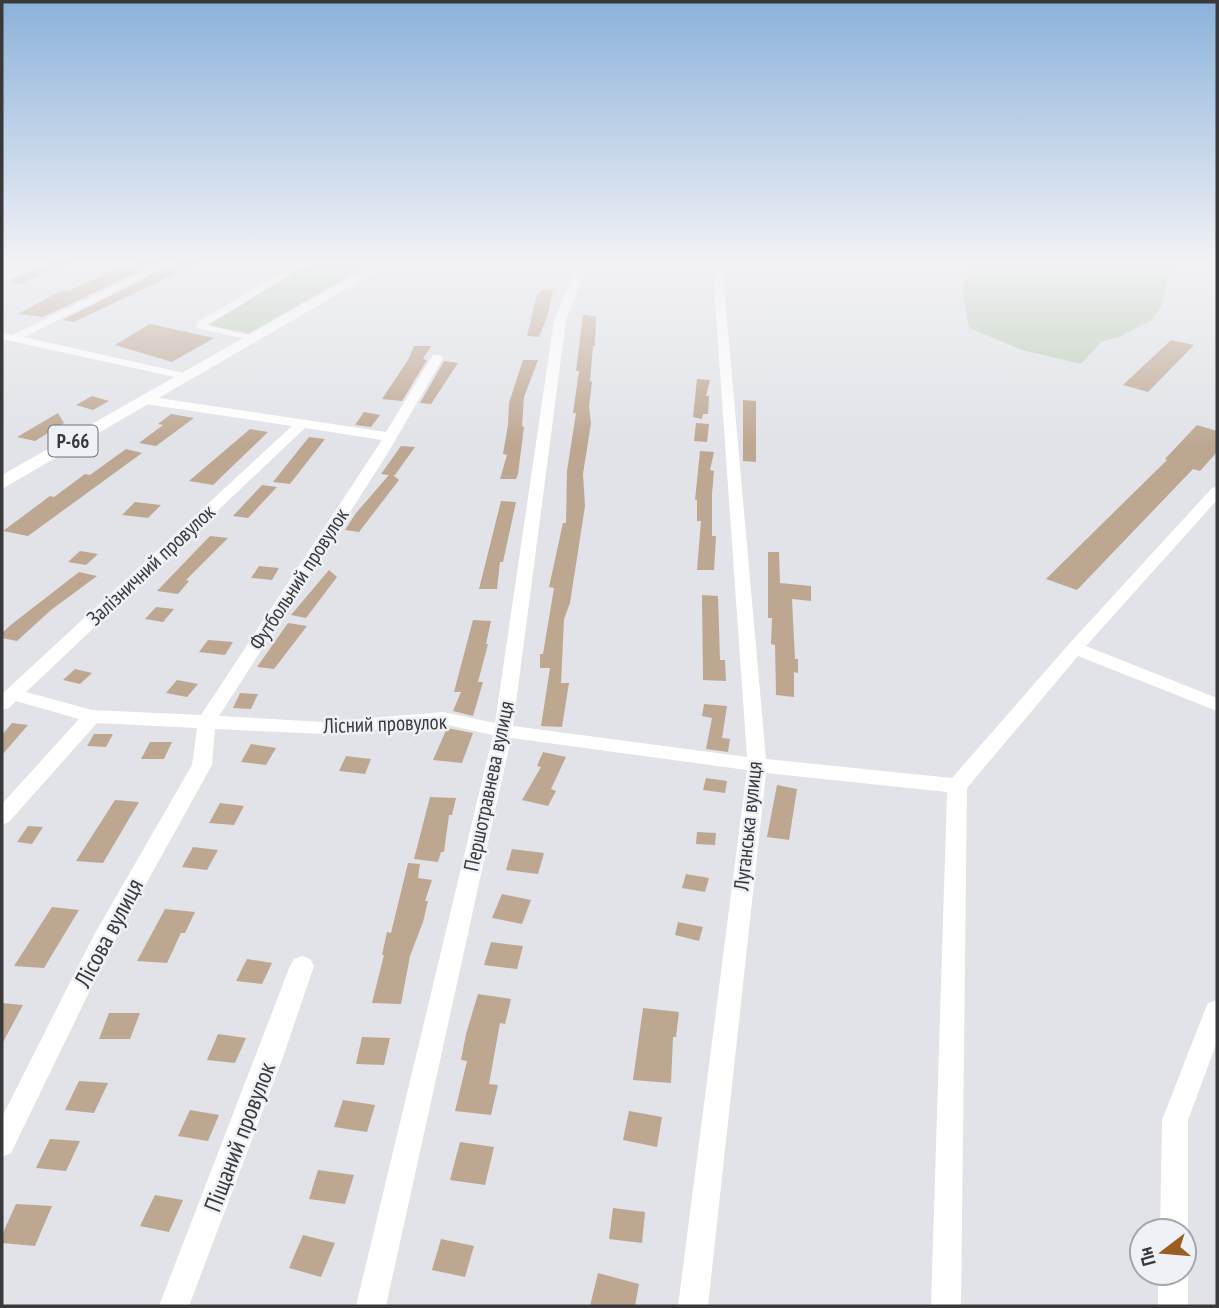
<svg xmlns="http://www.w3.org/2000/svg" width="1219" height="1308" font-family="'PT Sans Narrow',sans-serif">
<rect width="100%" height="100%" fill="#e1e3e8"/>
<g fill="#bccdb5">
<polygon points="310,262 349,262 365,267 249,333 206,326"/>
<polygon points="972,262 1183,262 1169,273 1163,303 1152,320 1119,337 1101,342 1081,364 1022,350 969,328 962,291"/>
</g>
<g fill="#bea791">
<polygon points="49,262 70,262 20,284 9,282"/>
<polygon points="134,262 158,262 43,317 18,314 62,290 68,291"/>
<polygon points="177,262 200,262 74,322 63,320"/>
<polygon points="542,289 553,290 548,314 539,337 527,336 536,298"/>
<polygon points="583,315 596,316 595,346 593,346 590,381 592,382 589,407 591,423 583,474 585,506 570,603 564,619 561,683 569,683 562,727 541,726 550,668 540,668 540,654 543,654 554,588 549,587 563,523 566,523 567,471 576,413 573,413 579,371 576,371"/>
<polygon points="150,324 214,338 172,362 115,345"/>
<polygon points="1171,340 1194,345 1148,392 1123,385"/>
<polygon points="414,346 431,346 423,359 427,360 402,401 382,399 408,360"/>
<polygon points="523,360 538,360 524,397 522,426 524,427 518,474 516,479 500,479 507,455 503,454 508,425 509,403"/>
<polygon points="444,361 458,363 431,404 420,403"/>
<polygon points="697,379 710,380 706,396 709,396 708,414 703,414 702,419 693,417"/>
<polygon points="92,396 109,401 93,410 76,405"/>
<polygon points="743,400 756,401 756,462 743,461"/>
<polygon points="364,412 380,415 371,427 355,425"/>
<polygon points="58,413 64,423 35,441 17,437"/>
<polygon points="171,414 194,418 156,446 139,443 163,425 158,424"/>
<polygon points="696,423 709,424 707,442 694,441"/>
<polygon points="1197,425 1217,431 1217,452 1200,471 1193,469 1077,590 1046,579 1167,460 1165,459"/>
<polygon points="250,429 268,432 213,485 189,481"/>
<polygon points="309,437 325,439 290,484 273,482"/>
<polygon points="401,446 415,447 395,475 393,475 399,480 359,532 345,530 356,513 389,475 381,474"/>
<polygon points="126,449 142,453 28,536 3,531 50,496 54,497 85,474 90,475"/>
<polygon points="700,451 714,452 710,470 714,471 712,494 712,536 716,536 714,570 697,570 701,521 697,521 697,500 695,500"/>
<polygon points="262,485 277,487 248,518 233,516"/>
<polygon points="501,501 516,502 503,562 500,562 497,589 479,589"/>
<polygon points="135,502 161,505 148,518 122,515"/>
<polygon points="210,536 228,538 186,580 189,581 178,594 157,591"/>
<polygon points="80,551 98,554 86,565 68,562"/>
<polygon points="768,552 779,552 780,583 811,586 811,601 792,599 795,659 798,659 798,673 794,672 794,697 776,695 775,645 771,644 772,618 768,618"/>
<polygon points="259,566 279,568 272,580 251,578"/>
<polygon points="329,570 337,577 306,618 291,615"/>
<polygon points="79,572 97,576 51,610 17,641 2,638 2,633 12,624"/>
<polygon points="702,595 718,596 720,660 725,660 726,681 703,680"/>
<polygon points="156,607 174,609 163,622 145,619"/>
<polygon points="473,620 491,621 486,644 488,644 478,682 483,682 473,716 453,711 461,692 454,692"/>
<polygon points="288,623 307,626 274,669 257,667"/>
<polygon points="208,640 233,642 225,655 199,652"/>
<polygon points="75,669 92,673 80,684 63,680"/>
<polygon points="177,680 198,684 187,697 166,693"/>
<polygon points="240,693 258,694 251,709 233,708"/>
<polygon points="704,704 727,706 722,738 730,739 728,752 706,749 712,718 702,716"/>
<polygon points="12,723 28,725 2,755 2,735"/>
<polygon points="447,728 473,733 462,763 433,760"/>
<polygon points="94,734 113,734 106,747 87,746"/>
<polygon points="150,742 172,742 164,759 141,759"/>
<polygon points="251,744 276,748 266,765 241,762"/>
<polygon points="543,752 566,757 551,789 556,791 548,806 522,800 541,767 537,766"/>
<polygon points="346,756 371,759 365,774 339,771"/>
<polygon points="706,778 727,781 725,793 703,790"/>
<polygon points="777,785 797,789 789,840 767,837"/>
<polygon points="430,797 456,798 452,815 449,815 444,852 441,852 438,862 414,859"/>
<polygon points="115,800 139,802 103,863 76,861"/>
<polygon points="220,803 244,806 234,825 209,823"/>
<polygon points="28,826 43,827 32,844 17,842"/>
<polygon points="697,832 716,833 715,845 696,844"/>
<polygon points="193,847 218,850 207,870 182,867"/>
<polygon points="512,849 544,853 538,874 506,870"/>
<polygon points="408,863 420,864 418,878 432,880 425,901 428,901 423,922 410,956 401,1004 372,1003 384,955 382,955 387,932 391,933"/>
<polygon points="686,874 709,878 705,892 682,888"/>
<polygon points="502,894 531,900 522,924 492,918"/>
<polygon points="52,907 79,910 44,968 14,966"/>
<polygon points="165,909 195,912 185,933 181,933 167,963 137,961"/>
<polygon points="678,922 703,927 699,941 675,935"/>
<polygon points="491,942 523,946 517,969 484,965"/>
<polygon points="247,959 272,963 262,984 236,981"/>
<polygon points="478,994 511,999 505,1024 500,1023 489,1084 498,1085 491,1115 455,1111 467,1061 461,1060 466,1034"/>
<polygon points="2,1003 23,1005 2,1044"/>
<polygon points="643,1008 679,1012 676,1037 673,1037 671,1083 633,1080"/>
<polygon points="109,1013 140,1013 130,1039 99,1039"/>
<polygon points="218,1034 246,1038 235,1063 207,1060"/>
<polygon points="362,1037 390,1038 384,1065 356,1064"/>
<polygon points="79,1081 108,1083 94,1113 65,1110"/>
<polygon points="343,1100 375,1105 367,1132 334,1127"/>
<polygon points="190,1110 219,1115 208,1141 178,1136"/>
<polygon points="629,1111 662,1117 657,1147 623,1140"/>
<polygon points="50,1139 80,1141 66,1171 36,1168"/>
<polygon points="460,1142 494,1147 485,1185 450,1180"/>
<polygon points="318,1170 354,1175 345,1204 309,1199"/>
<polygon points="155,1195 183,1200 169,1232 140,1226"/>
<polygon points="16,1204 52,1206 35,1246 2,1243 2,1235"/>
<polygon points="613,1208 645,1212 642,1243 609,1239"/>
<polygon points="303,1235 335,1243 321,1277 289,1268"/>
<polygon points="441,1239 474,1246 465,1277 432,1270"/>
<polygon points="598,1273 639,1284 635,1306 590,1306"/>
</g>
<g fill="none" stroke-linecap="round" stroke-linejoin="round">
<g fill="#fff" fill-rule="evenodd">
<polygon points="34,262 47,262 2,282 2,275"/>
<polygon points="163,262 175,262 24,337 188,374 188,380 2,339 2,333 12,335"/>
<polygon points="299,262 311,262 208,325 255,337 255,341 196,328 198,322"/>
<path d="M578 262H588L566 320 513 726 747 757 714 286 717 262H727L724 286 766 759 952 778 1069 644 1212 488 1217 487V500L1086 646 1217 698V711L1078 656 967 788 961 1306H931L947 792 766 773 708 1306H678L747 770 511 738 386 1306H356L493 735 443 724 324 734 215 729 212 765 111 947 11 1153 2 1157V1117L94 935 192 765 197 728 97 723 9 822 2 825V804L79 719 16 701 9 708 2 710V694L292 426 145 404 139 400 145 396 386 432 433 355H441L443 358 386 456 219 716 324 722 443 712 495 723 554 320ZM305 428 382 440 201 715 92 710 26 692Z"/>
<polygon points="302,956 310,959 314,966 283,1057 189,1306 159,1306 290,966 294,959"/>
<polygon points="1217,1000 1217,1042 1188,1120 1188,1231 1184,1241 1184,1231 1160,1231 1162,1120 1205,1010 1208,1003"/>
<polygon points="1184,1265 1188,1273 1188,1306 1158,1306 1158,1273 1184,1273"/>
</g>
<polygon fill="#fff" fill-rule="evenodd" points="377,262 393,262 2,489 2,475"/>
</g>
<linearGradient id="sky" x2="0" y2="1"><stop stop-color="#8bb2db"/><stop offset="0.59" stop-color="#f2f2f5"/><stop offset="1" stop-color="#f2f2f5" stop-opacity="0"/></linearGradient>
<rect width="1219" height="445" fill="url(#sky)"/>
<g text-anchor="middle" stroke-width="5" stroke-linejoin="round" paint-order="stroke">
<rect fill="#eef1f5" stroke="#6f7073" stroke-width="2" x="48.5" y="425.5" width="49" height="31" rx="5"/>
<g font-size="19" font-weight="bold" fill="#39393b">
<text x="73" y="448">Р-66</text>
</g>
<g font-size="21" fill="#39393b" stroke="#eef1f5">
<text transform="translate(151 565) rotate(-43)" y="7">Залізничний провулок</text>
<text transform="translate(299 579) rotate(-57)" y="7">Футбольний провулок</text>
<text transform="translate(385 724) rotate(-2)" y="7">Лісний провулок</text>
<text transform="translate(489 786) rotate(-78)" y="7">Першотравнева вулиця</text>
<text transform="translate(748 826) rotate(-84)" y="7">Луганська вулиця</text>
</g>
<g font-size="24" fill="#39393b" stroke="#eef1f5">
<text transform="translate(109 933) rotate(-62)" y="8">Лісова вулиця</text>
<text transform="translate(240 1137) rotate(-69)" y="8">Піщаний провулок</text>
</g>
</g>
<rect width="1219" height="1308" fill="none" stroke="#39393b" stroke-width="7"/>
<g transform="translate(1163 1252) rotate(254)"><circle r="33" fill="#eef1f5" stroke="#a6a7ab" stroke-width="2"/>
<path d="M0-5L12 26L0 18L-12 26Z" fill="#9a5e20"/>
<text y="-10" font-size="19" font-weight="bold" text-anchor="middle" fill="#39393b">Пн</text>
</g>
</svg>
